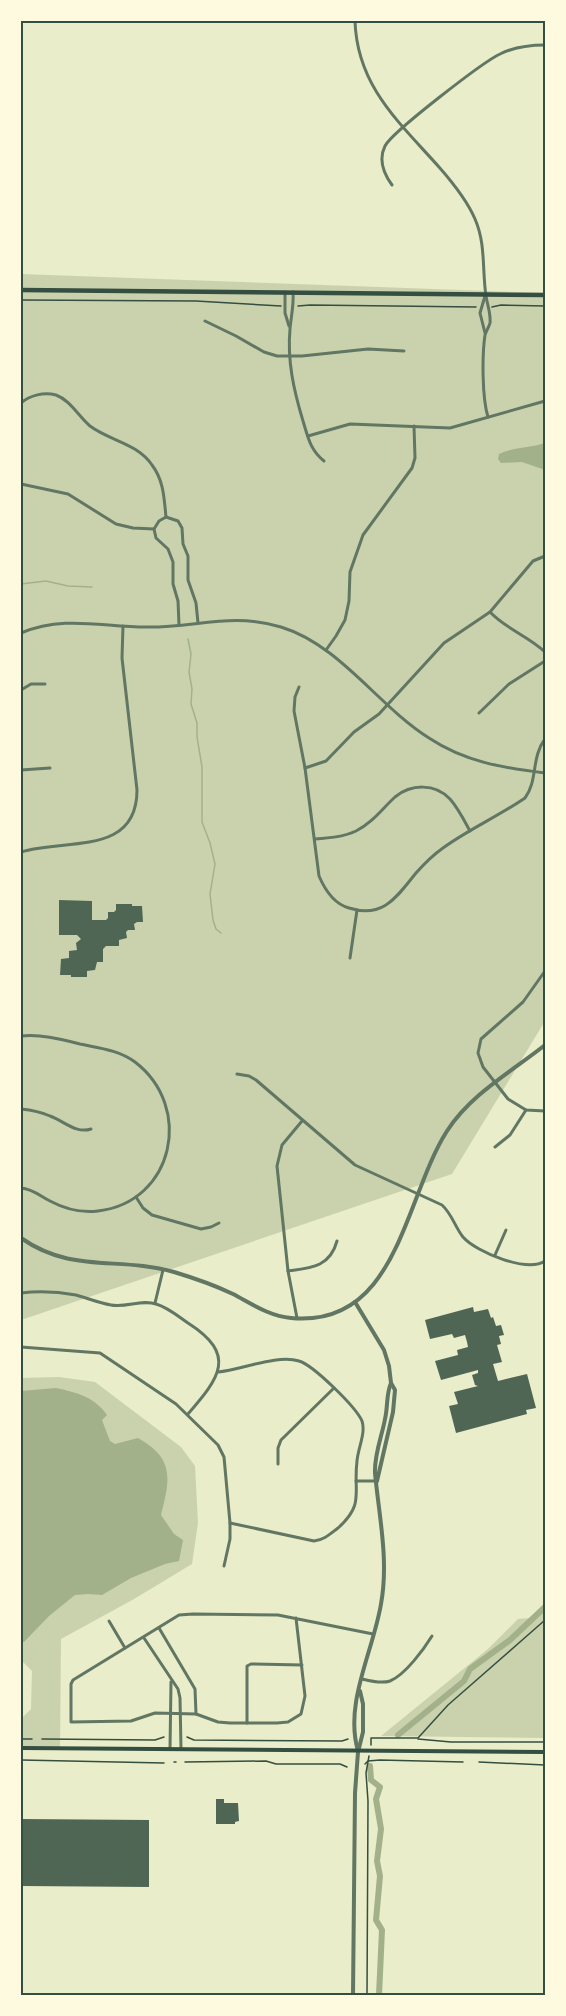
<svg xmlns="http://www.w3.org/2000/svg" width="566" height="2016" font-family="Literata,serif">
<rect width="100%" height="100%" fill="#e9edc9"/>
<g fill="#cad2ad">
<polygon points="21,274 545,293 545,1021 452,1174 21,1320"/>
<polygon points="59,1377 95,1382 181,1447 195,1466 198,1523 192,1564 134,1599 61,1639 60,1748 21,1748 21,1719 31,1709 32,1671 21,1660 21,1378"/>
<polygon points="545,1603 545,1738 381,1736 488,1649 518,1619 530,1618"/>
</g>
<g fill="#a3b18a">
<path d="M545 443V470L522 462 501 463 498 459 499 454C513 447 530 448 545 443Z"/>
<path d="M56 1388C75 1392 95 1397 107 1415L102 1420 110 1441 115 1444 138 1438C175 1459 170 1479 161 1515L174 1534 183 1540 179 1561 165 1564 131 1578 102 1595 88 1594 75 1595 49 1616 24 1642H21V1391Z"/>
</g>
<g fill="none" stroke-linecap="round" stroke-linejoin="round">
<g stroke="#a3b18a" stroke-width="1.5">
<polyline points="21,584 46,581 68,586 92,587"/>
<polyline points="188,639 191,654 189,672 192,689 191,704 197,723 197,737 202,767 202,822 210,843 215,864 210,894 213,920 216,929 221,933"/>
</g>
<g stroke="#a3b18a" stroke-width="6">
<polyline points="398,1735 464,1681 470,1669 510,1640 545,1607"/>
<polyline points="370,1766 371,1780 380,1787 376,1799 381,1829 377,1861 380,1876 376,1920 382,1930 379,1995"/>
</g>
</g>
<g fill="#4f6655">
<polygon points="59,900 92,901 92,920 106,920 108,918 108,912 114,912 116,910 116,904 132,904 132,906 142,906 143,922 137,922 134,924 135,930 128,930 126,932 127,938 119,940 119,946 106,946 103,949 103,962 97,962 95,970 87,971 87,977 71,977 71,975 60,975 61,959 69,958 69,951 77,950 76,943 81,939 77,935 59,935"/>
<polygon points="473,1307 474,1312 488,1309 491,1318 493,1317 496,1326 501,1325 504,1335 499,1336 501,1344 497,1345 502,1362 493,1364 498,1381 527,1374 536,1408 526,1410 527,1414 456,1433 449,1406 458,1404 454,1392 478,1386 475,1385 472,1375 478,1373 478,1370 441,1380 435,1361 458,1355 457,1350 468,1347 467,1342 465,1335 454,1338 452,1334 430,1339 425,1320"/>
<polygon points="216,1799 224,1799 224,1803 238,1803 239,1821 235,1822 235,1824 216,1824"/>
<polygon points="21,1819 149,1820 149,1887 21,1886"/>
</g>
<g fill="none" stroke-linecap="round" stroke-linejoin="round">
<g stroke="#344e41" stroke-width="1.5">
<polyline points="21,300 196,301 281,306"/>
<polyline points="298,306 310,305 476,307"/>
<polyline points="492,307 501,305 545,306"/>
<polyline points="187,1737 194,1740 342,1741 348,1739"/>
<polyline points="21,1739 32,1739"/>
<polyline points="42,1739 155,1740 164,1737"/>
<polyline points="418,1739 451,1742 545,1742"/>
<polyline points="371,1745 371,1738 418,1738 448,1705 545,1620"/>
<polyline points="21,1760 164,1763"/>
<polyline points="174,1762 176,1762"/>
<polyline points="185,1762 266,1761 276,1764 340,1764 347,1767"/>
<polyline points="479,1762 545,1765"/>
<polyline points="365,1764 368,1761 380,1760 463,1762"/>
<polyline points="367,1995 368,1801 366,1773 369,1756"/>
</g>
<g stroke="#617663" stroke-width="3">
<path d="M355 21C357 86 399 122 439 167 453 183 467 200 475 219 486 244 482 270 486 296 487 304 491 313 490 323 489 327 486 331 485 335 482 355 482 398 488 417"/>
<path d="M392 185C384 174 378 160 385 146 392 132 483 62 500 54 514 47 530 45 545 45"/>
<polyline points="285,292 285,313 289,326"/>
<path d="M293 292C294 305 291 317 290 329 287 361 294 391 303 421 308 437 310 450 324 461"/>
<polyline points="205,321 236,336 264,352 277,356 302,356 368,349 404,351"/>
<polyline points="485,333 480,313 485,296"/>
<path d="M21 403C30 395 44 392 56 395 70 400 79 417 90 426 110 441 137 443 152 465 164 481 164 498 166 517"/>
<polyline points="308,436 350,424 450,428 545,401"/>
<polyline points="21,484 68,494 116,524 133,528 154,529"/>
<path d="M490 612C506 629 528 636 545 652"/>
<polyline points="179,625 178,601 173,584 173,562 168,549 156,538 154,529 159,521 166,517 178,521 182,528 183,544 188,556 188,580 196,603 198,623"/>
<path d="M21 633C64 615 102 627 146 627 195 628 231 612 281 627 340 645 378 706 429 738 465 762 504 768 545 773"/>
<polyline points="326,650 336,636 345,620 349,601 350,572 363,535 412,468 415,458 414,426"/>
<path d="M299 687 295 697 294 711 305 768 319 876C325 890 334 904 349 908 384 919 397 896 416 873 424 864 433 855 443 848 469 829 499 816 525 798 538 781 531 757 545 739"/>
<polyline points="21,690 31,684 45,684"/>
<polyline points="479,713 509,684 545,661"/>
<polyline points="305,768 326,761 354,732 379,714 444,643 490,612 533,561 545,556"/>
<polyline points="21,770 50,768"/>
<path d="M315 839C329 838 343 837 356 831 372 823 382 809 395 797 411 784 435 783 450 799 458 808 464 820 470 831"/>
<path d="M21 852C64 838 137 857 137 790L122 658 123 626"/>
<polyline points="350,958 357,910"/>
<polyline points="545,971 523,1002 481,1039 478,1053 483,1067 508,1099 526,1110 545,1111"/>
<path d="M21 1036C41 1034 60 1039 80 1044 99 1048 119 1050 135 1062 194 1107 174 1202 98 1211 82 1213 65 1209 50 1201 40 1196 33 1189 21 1188"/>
<path d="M237 1074 249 1076 256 1080 355 1165 442 1205C452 1214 455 1227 463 1237 476 1252 527 1273 545 1261"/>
<path d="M21 1109C31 1110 41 1112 50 1116 64 1121 76 1134 91 1129"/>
<polyline points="495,1147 510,1135 526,1110"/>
<polyline points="136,1197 143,1208 152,1215 201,1229 211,1227 219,1223"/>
<polyline points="495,1255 506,1230"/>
<path d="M288 1271C311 1268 330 1267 337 1241"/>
<path d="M21 1293C38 1291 59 1292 76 1295 87 1298 99 1303 111 1305 126 1308 142 1299 156 1304 167 1307 178 1316 188 1323 238 1355 219 1378 188 1414"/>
<polyline points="155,1303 163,1270"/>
<polyline points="297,1318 288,1271 277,1166 282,1145 302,1121"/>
<polyline points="21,1347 100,1353 176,1404 218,1445 224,1457 230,1523 230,1539 224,1566"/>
<path d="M218 1372C241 1370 277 1354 299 1361 313 1365 356 1407 362 1421 366 1433 358 1448 357 1461 353 1493 365 1504 338 1528 330 1534 324 1540 314 1541L230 1523"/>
<polyline points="278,1464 278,1448 281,1440 334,1388"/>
<polyline points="356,1481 377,1481"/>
<polyline points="296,1618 305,1696 301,1714 288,1722 277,1723 230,1723 218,1722 196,1714 155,1713 131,1721 71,1722 71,1684 73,1680 179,1615 193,1614 278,1615 373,1634"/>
<polyline points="109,1621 125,1648"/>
<polyline points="159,1628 195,1689 196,1714"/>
<polyline points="144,1638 178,1689 180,1698 181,1749"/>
<path d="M362 1679C370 1681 381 1684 390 1681 405 1675 424 1649 432 1636"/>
<polyline points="247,1723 247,1666 251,1664 302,1665"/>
<polyline points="170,1749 171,1682"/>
</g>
<g stroke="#617663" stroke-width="4">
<path d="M21 1238C72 1274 119 1256 174 1272 194 1278 214 1285 233 1294 252 1304 269 1316 291 1318 398 1328 404 1198 447 1131 471 1094 511 1072 545 1045"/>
<polyline points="355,1302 384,1350 389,1366 391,1383 395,1390 393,1412 377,1481"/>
<path d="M358 1751C344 1703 373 1652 381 1604 389 1560 379 1516 375 1473 374 1455 382 1436 385 1419 388 1407 386 1394 391 1383"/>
<polyline points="353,1995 355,1793 358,1752 363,1732 363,1704 360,1691"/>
</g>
<polyline stroke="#344e41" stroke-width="4" points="21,1748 545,1752"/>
<polyline stroke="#344e41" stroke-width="4.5" points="21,290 545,295"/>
</g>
<rect width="566" height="2016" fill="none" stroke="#fefae0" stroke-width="45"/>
<rect x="22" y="22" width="522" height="1972" fill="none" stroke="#344e41" stroke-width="2"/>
</svg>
